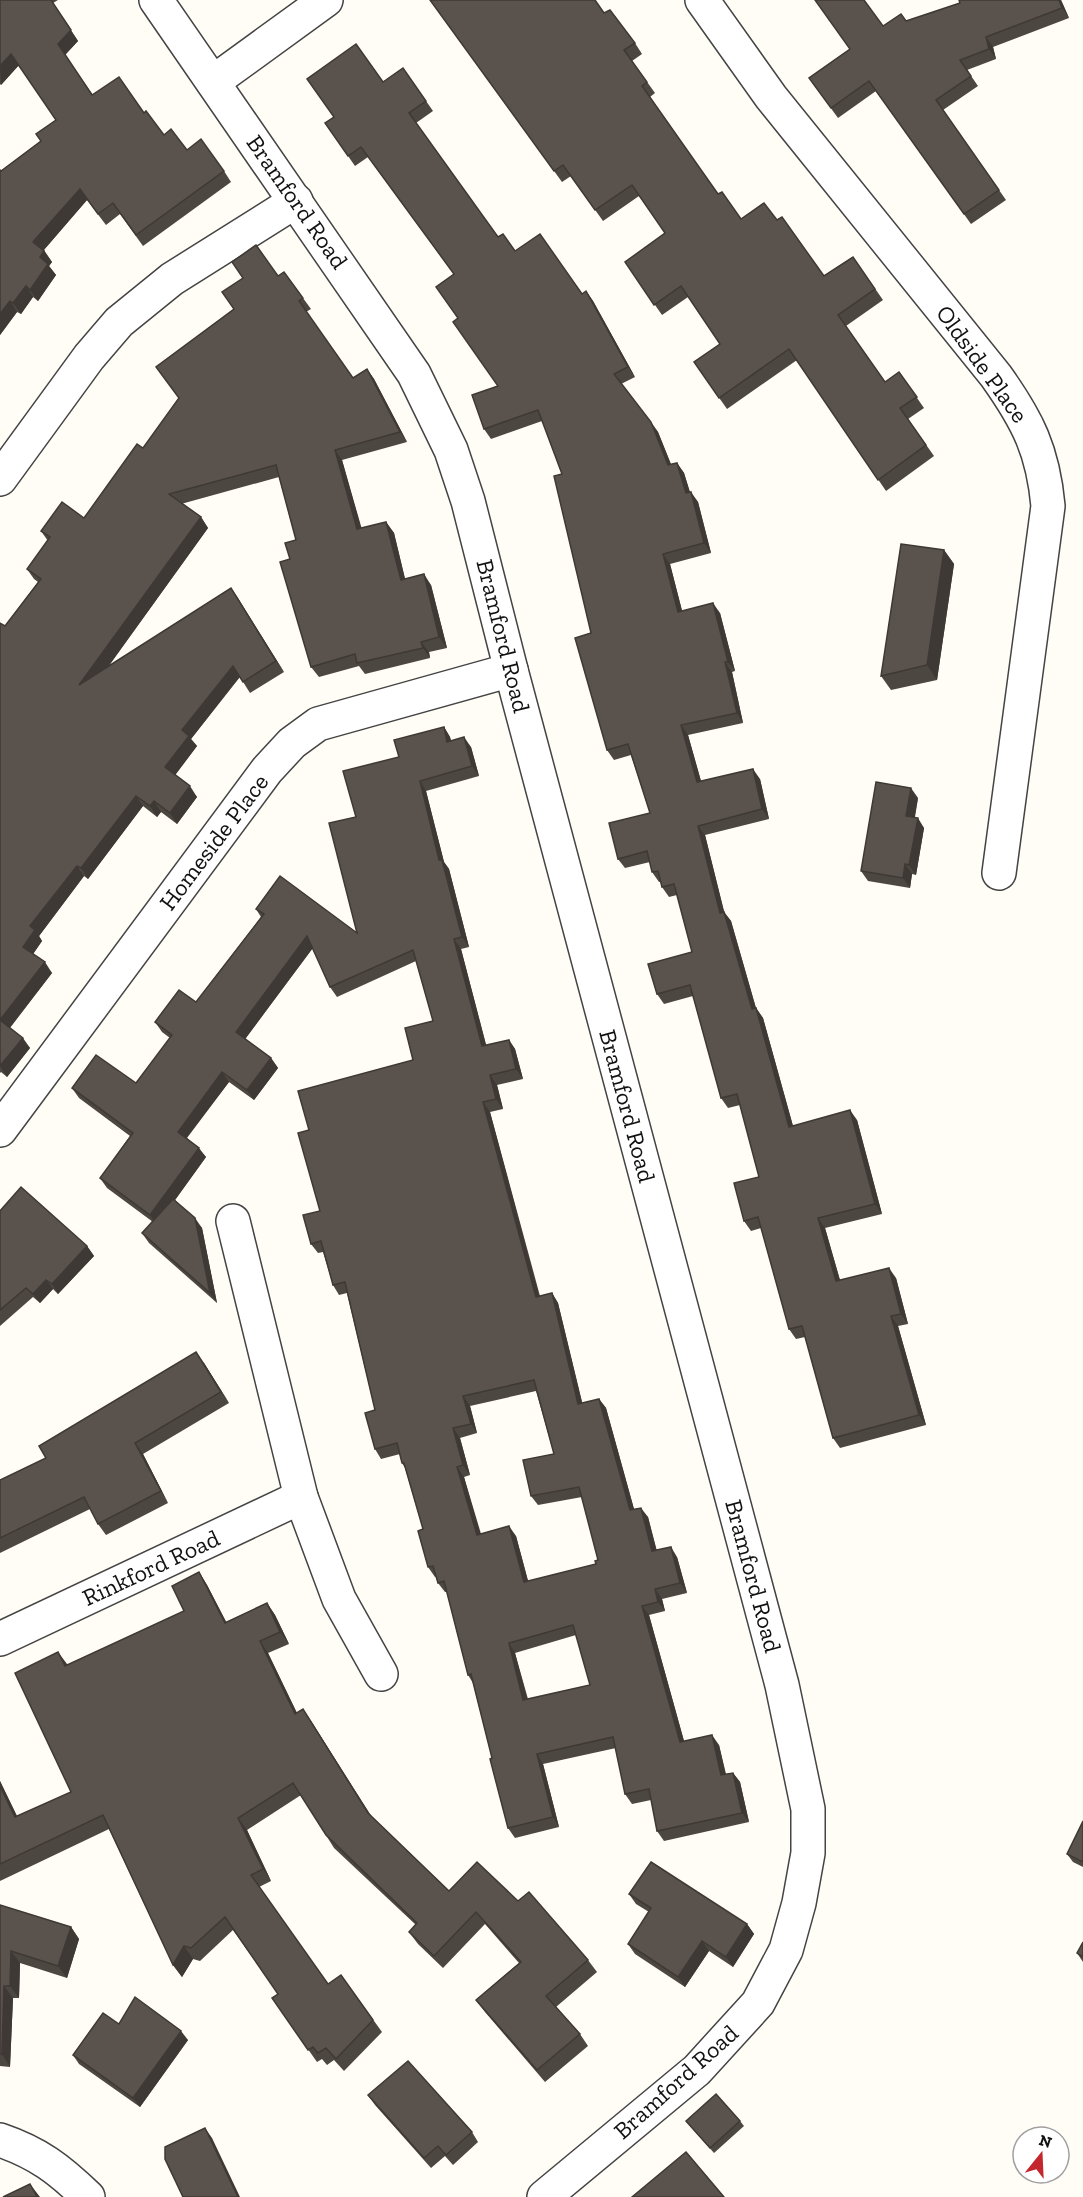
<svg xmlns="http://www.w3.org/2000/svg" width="1083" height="2197" font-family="'Zilla Slab',serif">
<rect width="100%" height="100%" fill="#fffdf5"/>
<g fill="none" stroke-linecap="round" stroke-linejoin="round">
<g stroke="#444" stroke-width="36">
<g id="minor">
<polyline points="156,0 414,374 451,450 468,501 511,670 782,1685 808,1809 808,1853 799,1903 786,1950 758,2003 697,2070 544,2197"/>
<path d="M702 0 771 97 996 376C1028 421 1043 451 1048 506L999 873"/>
<polyline points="213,82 326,0"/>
<polyline points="0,479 89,357 119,322 172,279 296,201"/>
<polyline points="0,1130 267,770 292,743 318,724 511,670"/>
<polyline points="233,1221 301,1497 339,1599 381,1674"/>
<polyline points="0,1639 301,1497"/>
<path d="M0 2140C38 2153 59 2169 88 2197"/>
</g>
</g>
<use href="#minor" stroke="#fff" stroke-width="33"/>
</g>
<g fill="#4d4742" fill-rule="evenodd">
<polygon points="0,0 58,0 53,3 78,41 65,55 93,95 144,113 164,135 187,150 224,171 231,182 143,246 120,214 106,225 87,200 44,250 52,262 49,266 56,275 38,301 33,297 21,314 17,312 0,335 1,171 41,141 56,120 19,65 1,85 0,84"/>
<polygon points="430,0 604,13 635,43 642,54 632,61 655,93 650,97 718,194 741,219 777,220 824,276 853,257 883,300 846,326 885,382 899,372 924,408 908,419 934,456 886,491 797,360 727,409 694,362 720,344 688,297 662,315 625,262 665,233 639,196 603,221 571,176 562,182"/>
<polygon points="959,0 1061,0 1069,18 993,47 996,59 967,70 978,86 943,110 1006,200 971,224 876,91 838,118 809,78 883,26 906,21 960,3"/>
<polygon points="403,68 433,111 416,123 498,237 515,251 582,294 586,291 593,301 635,377 621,384 658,432 671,464 677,463 684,473 690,492 698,502 711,553 670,564 682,611 720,613 735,671 732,672 743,723 688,735 701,781 760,779 769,819 705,835 724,912 731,921 756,1008 763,1018 793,1126 857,1120 882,1214 825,1228 840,1280 896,1278 908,1324 898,1326 926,1425 840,1448 833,1438 805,1337 796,1339 789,1329 761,1228 751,1231 744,1221 759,1177 740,1105 728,1108 721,1098 693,996 664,1004 657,994 692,952 677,895 669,897 662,887 661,882 659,882 652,872 650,862 625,868 618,859 650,813 631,755 614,760 607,750 591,633 562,474 542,421 491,439 484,429 498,386 458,318 454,274 368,157 355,166 325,123"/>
<polygon points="284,272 311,309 306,312 353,378 367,369 374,379 407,442 342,460 361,528 386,522 394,533 405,579 431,585 447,648 429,652 430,658 365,674 359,666 319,677 311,667 290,559 296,540 279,477 181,504 201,517 208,528 108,667 231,588 284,672 250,693 240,677 191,739 197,746 175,775 197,797 177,824 161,812 157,817 143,806 88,879 84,876 39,936 42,941 33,954 52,973 10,1028 30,1048 7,1077 1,1072 0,1073 0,623 5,626 38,582 34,579 27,569 48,541 41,531 84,518 143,448 278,276"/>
<polygon points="944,550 954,564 937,680 891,690 881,676"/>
<path d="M444 727 450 737 451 741 471 747 479 776 426 791 444 862 449 869 469 947 461 949 486 1045 509 1040 515 1049 523 1079 497 1085 503 1109 490 1112 540 1296 552 1293 558 1303 582 1403 599 1399 606 1408 634 1509 648 1517 657 1551 677 1557 687 1593 662 1599 665 1611 649 1615 684 1741 719 1745 726 1774 733 1773 740 1782 749 1822 664 1841 657 1831 651 1800 632 1804 625 1794 616 1748 543 1764 559 1827 515 1838 508 1828 492 1758 473 1683 468 1675 447 1592H445L438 1583 436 1577H435L428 1567 423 1529 405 1468 402 1463 400 1454 381 1459 375 1449V1410L347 1293 339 1295 333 1285 323 1252 318 1253 311 1244 320 1211 309 1130 413 1060 433 1021 416 961 337 997 330 987 313 948 245 1039 271 1058 278 1068 254 1100 229 1082 187 1138 206 1157 175 1200 202 1228 217 1303 149 1243 142 1233 153 1222 107 1188 100 1178 130 1136 79 1098 72 1088 136 1083 170 1038 162 1032 155 1022 196 1002 261 917 256 909 357 933 356 817 399 757ZM536 1391 554 1454 531 1496 538 1505 582 1497 598 1560 596 1564 528 1581 516 1536 480 1534 464 1477 470 1475 460 1438 477 1433 470 1406ZM576 1635 590 1685 528 1699 515 1653Z"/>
<polygon points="918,798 915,817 924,828 916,875 912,874 910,888 868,881 861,871"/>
<polygon points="0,1211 87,1246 94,1256 58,1294 53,1289 40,1303 33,1297 0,1326"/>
<polygon points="204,1363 229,1403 143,1454 168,1503 106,1535 98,1524 90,1509 0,1553 0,1480 46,1458"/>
<polygon points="199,1572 207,1585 226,1622 267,1603 275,1615 289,1644 268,1653 297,1713 311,1721 370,1815 449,1891 518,1901 588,1960 597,1972 556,2007 580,2034 588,2046 545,2082 485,2012 476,2000 519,1963 485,1924 443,1968 418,1944 409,1932 416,1925 334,1848 301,1795 247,1830 271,1881 259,1887 328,1984 341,1975 382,2032 344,2071 334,2060 327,2065 322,2059 317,2062 272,1998 278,1994 233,1930 200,1961 193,1959 182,1977 173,1965 109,1829 0,1881 0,1781 17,1816 71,1792 67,1665 184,1611"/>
<polygon points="1083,1821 1083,1867 1073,1862 1067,1854"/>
<polygon points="629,1894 747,1924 754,1934 733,1967 709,1951 685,1987 635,1954 628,1944 649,1912 636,1904"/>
<polygon points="0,1905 71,1927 79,1939 67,1978 20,1963 19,1998 13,1998 10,2067 0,2066"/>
<polygon points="1083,1942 1083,1962 1077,1953"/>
<polygon points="119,2024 188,2040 140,2107 79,2064 73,2055"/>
<polygon points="368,2095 472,2132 478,2142 453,2165 445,2156 431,2168 375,2105"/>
<polygon points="686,2121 740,2121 744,2126 714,2153"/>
</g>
<g fill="#3f3936">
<polygon points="51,0 78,41 65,55 58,44"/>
<polygon points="1059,0 1061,0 1069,18 1062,8"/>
<polygon points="986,37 993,47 996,59 989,49"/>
<polygon points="11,54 19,65 1,85 0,66"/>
<polygon points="80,189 87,200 41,253 33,242"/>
<polygon points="44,251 52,262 49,266 56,275 38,301 30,290 40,257"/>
<polygon points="26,286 33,297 21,314 13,303"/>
<polygon points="586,291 593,301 635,377 628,367"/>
<polygon points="10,301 17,312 0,335 0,314"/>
<polygon points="367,369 374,379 407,442 400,432"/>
<polygon points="651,422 658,432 675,475 668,465"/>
<polygon points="335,450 342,460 365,540 357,529"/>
<polygon points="677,463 684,473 693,503 686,493"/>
<polygon points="691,492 698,502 711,553 704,543"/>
<polygon points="201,517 208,528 87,696 79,685"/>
<polygon points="386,522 394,533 408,591 401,580"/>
<polygon points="944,550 954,564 937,680 927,665"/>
<polygon points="663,554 670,564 685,622 678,612"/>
<polygon points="424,574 431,585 447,648 439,637"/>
<polygon points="231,588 238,598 284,672 276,661"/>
<polygon points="713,603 720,613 735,671 728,662"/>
<polygon points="421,642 429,652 430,658 423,648"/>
<polygon points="725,662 732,672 743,723 737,713"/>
<polygon points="233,666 240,676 191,739 197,746 173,778 165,767 182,730"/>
<polygon points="681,725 688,735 704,792 697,782"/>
<polygon points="444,727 450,737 454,752 447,742"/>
<polygon points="464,737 471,747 479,776 472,766"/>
<polygon points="753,769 760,779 769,819 762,809"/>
<polygon points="420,781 426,791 444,862 449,869 469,947 462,937 439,860"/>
<polygon points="190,786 197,797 177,824 170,813"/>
<polygon points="911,788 918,798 913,826 906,816"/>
<polygon points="136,796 143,806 88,879 81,868"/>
<polygon points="154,801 161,812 157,817 150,806"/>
<polygon points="918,818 924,828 916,875 909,865"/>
<polygon points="698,826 705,835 727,923 720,913"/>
<polygon points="905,864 912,874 910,888 903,878"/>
<polygon points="77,866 84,876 39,936 42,941 31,957 23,947 30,926"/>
<polygon points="724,912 731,921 759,1019 752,1009"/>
<polygon points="307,936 314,946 243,1042 236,1032"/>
<polygon points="454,939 461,949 489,1056 482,1046"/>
<polygon points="45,962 52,973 7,1031 0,1020"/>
<polygon points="756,1008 763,1018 796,1137 789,1127"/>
<polygon points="23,1038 30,1048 7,1077 0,1066"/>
<polygon points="509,1040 515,1049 523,1079 516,1069"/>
<polygon points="271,1058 278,1068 254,1100 247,1090"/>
<polygon points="222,1072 229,1082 184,1141 178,1132"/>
<polygon points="490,1075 497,1085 503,1109 496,1099"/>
<polygon points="483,1102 490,1112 542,1307 536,1297"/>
<polygon points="850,1110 857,1120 882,1214 875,1204"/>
<polygon points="199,1148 206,1157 157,1225 150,1215"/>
<polygon points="195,1218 202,1228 217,1303 210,1293"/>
<polygon points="818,1218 825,1228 843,1291 836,1281"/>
<polygon points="87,1246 94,1256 58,1294 52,1284"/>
<polygon points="889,1268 896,1278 908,1324 901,1314"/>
<polygon points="46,1280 53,1289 40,1303 33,1294"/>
<polygon points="552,1293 558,1303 585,1414 578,1404"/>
<polygon points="891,1316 898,1326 926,1425 919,1415"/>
<polygon points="196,1352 204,1363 229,1403 221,1392"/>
<polygon points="463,1396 470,1406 477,1433 471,1424"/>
<polygon points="599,1399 606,1408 637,1520 630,1510"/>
<polygon points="453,1428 460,1438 470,1475 463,1465"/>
<polygon points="135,1443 143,1454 168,1503 161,1491"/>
<polygon points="457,1467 464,1477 484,1544 477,1535"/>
<polygon points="641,1508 648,1517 659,1561 652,1551"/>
<polygon points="509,1526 516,1536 531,1592 524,1582"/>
<polygon points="671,1547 677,1557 687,1593 680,1583"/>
<polygon points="199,1572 207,1585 233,1635 225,1623"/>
<polygon points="655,1589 662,1599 665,1611 658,1602"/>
<polygon points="267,1603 275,1615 289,1644 280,1632"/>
<polygon points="642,1606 649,1615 687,1752 680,1742"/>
<polygon points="260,1641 268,1653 303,1726 295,1714"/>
<polygon points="509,1643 515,1653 530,1710 523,1700"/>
<polygon points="58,1652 67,1664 73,1678 65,1666"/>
<polygon points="303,1709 311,1721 377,1825 368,1813"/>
<polygon points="712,1735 719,1745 728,1785 721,1775"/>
<polygon points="537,1754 543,1764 559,1827 553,1817"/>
<polygon points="733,1773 740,1782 749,1822 742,1813"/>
<polygon points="0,1781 23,1829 15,1817 0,1786"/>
<polygon points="238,1818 247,1830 271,1881 263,1869"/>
<polygon points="747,1924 754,1934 733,1967 726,1957"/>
<polygon points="71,1927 79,1939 67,1978 58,1966"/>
<polygon points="702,1941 709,1951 685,1987 678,1977"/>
<polygon points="184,1946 193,1959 182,1977 173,1965"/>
<polygon points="11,1951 20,1963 19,1998 10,1986"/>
<polygon points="4,1986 13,1998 10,2067 2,2054"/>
<polygon points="181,2031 188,2040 140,2107 133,2098"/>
<polygon points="205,2128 212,2138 240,2197 238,2197"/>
<polygon points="30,2184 40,2197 37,2197"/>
</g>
<g fill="#5a524d" stroke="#3f3936" stroke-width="1.5" fill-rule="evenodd">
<polygon points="0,0 51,0 71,30 58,44 92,95 119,77 144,113 146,111 164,135 171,129 187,150 201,139 224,171 136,235 113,203 98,214 80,189 33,242 44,251 40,257 48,264 30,290 26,286 13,303 10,301 0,314 0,170 1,171 41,141 36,134 56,120 11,54 0,66"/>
<polygon points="430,0 595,0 604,13 610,10 635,43 624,50 647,82 642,86 718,194 722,192 741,219 764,203 777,220 782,217 824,276 853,257 875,289 838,315 885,382 899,372 917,397 900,408 926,445 878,480 789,349 719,398 694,362 720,344 681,286 654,305 625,262 665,233 632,185 595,210 563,165 554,171"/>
<polygon points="815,0 864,0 883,26 901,14 906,21 960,3 959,0 1059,0 1062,8 986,37 989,49 960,60 971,76 936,100 999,190 964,214 869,81 831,108 809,78 850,49"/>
<polygon points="356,44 383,82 403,68 426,101 409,113 498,237 503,234 515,251 540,234 582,294 586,291 628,367 614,374 651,422 668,465 677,463 686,493 691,492 704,543 663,554 678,612 713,603 728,662 725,662 737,713 681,725 697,782 753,769 762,809 698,826 720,913 724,912 752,1009 756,1008 789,1127 850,1110 875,1204 818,1218 836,1281 889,1268 901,1314 891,1316 919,1415 833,1438 802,1326 789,1329 758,1217 744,1221 734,1183 759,1177 737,1094 721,1098 690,985 657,994 648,964 692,952 674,884 662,887 658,871 652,872 647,851 618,859 609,823 650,813 628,744 607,750 575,638 591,633 554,476 562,474 538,410 484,429 472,395 498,386 453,322 458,318 436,287 454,274 361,147 348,156 325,123 334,117 307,79"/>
<polygon points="256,245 278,276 284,272 303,298 299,301 353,378 367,369 400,432 335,450 357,529 386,522 401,580 424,574 439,637 421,642 423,648 357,663 355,654 311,667 280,562 290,559 285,543 296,540 276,465 169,494 201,517 79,685 231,588 276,661 243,682 233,666 182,730 189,736 165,767 190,786 170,813 154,801 150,806 136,796 81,868 77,866 30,926 35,930 23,947 45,962 0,1020 0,623 5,626 41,579 27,569 50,537 41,531 62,502 84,518 137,444 143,448 179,398 156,367 234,309 222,292 243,278 232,262"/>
<polygon points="901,544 944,550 927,665 881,676"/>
<path d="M444 727 447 742 464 737 472 766 420 781 439 860H442L462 937 454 939 482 1046 509 1040 516 1069 490 1075 496 1099 483 1102 536 1297 552 1293 578 1404 599 1399 630 1510 641 1508 652 1551 671 1547 680 1583 655 1589 658 1602 642 1606 680 1742 712 1735 721 1775 733 1773 742 1813 657 1831 649 1789 625 1794 613 1737 537 1754 553 1817 508 1828 490 1759 492 1758 471 1674 468 1675 444 1581 438 1583 433 1566 428 1567 418 1531 423 1529 404 1463H402L397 1443 375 1449 365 1413 375 1410 345 1282 333 1285 321 1241 311 1244 303 1215 320 1211 298 1133 309 1130 298 1091 413 1060 405 1028 433 1021 413 950 330 987 307 936 236 1032 271 1058 247 1090 222 1072 178 1132 199 1148 150 1215 100 1178 133 1133 72 1088 96 1055 136 1083 172 1035 155 1022 179 990 196 1002 264 914 256 909 280 876 357 933 329 823 356 817 343 771 399 757 394 740ZM534 1380 554 1454 523 1460 531 1496 579 1487 598 1560 595 1561 596 1564 524 1582 509 1526 477 1535 457 1467 463 1465 453 1428 471 1424 463 1396ZM573 1625 590 1685 523 1700 509 1643Z"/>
<polygon points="876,782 911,788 906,816 918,818 909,865 905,864 903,878 861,871"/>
<polygon points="0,1020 23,1038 0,1066"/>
<polygon points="21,1187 87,1246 52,1284 46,1280 33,1294 26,1288 0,1310 0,1211"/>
<polygon points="173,1199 195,1218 210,1293 142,1233"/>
<polygon points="196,1352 221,1392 135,1443 161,1491 98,1524 84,1497 0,1538 0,1480 46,1458 39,1446"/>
<polygon points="199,1572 225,1623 267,1603 280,1632 260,1641 295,1714 303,1709 368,1813 449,1891 477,1862 518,1901 529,1892 588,1960 546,1996 580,2034 537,2070 476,2000 521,1962 476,1912 434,1956 409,1932 417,1923 326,1835 293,1783 238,1818 263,1869 251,1875 328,1984 341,1975 373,2020 336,2059 326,2048 318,2053 313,2047 308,2050 272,1998 278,1994 225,1917 191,1948 184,1946 173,1965 103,1815 0,1864 0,1786 15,1817 71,1792 15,1673 58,1652 65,1666 184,1611 172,1586"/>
<polygon points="1083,1821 1083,1862 1067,1854"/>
<polygon points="651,1862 747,1924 726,1957 702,1941 678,1977 628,1944 651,1908 629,1894"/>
<polygon points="0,1905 71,1927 58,1966 11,1951 10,1986 4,1986 2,2054 0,2054"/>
<polygon points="1083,1942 1083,1957 1077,1953"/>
<polygon points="135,1997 181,2031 133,2098 73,2055 103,2013 119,2024"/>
<polygon points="408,2061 472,2132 446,2155 438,2146 424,2158 368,2095"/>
<polygon points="716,2094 740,2121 710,2148 686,2121"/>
<polygon points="205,2128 238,2197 183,2197 165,2159 165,2147"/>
<polygon points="686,2152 724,2197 632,2197"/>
<polygon points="30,2184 37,2197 3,2197"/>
</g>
<g text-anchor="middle" stroke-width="6" stroke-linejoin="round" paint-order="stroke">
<g font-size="24" fill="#111" stroke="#fff">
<text transform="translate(297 202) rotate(55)" y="8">Bramford Road</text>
<text transform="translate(982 364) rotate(54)" y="8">Oldside Place</text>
<text transform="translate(503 636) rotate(76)" y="8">Bramford Road</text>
<text transform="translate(214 842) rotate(-53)" y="8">Homeside Place</text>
<text transform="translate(627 1106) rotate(75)" y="8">Bramford Road</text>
<text transform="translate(151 1568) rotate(-25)" y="8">Rinkford Road</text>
<text transform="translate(753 1576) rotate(75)" y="8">Bramford Road</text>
<text transform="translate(676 2082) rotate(-42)" y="8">Bramford Road</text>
</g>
</g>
<g transform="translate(1041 2155) rotate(18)"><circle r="28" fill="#ffffff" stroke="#a0a0a0" stroke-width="1.5"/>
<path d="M0-4.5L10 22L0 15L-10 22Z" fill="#c4262e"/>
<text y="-9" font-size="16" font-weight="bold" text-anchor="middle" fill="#111111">N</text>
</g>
</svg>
